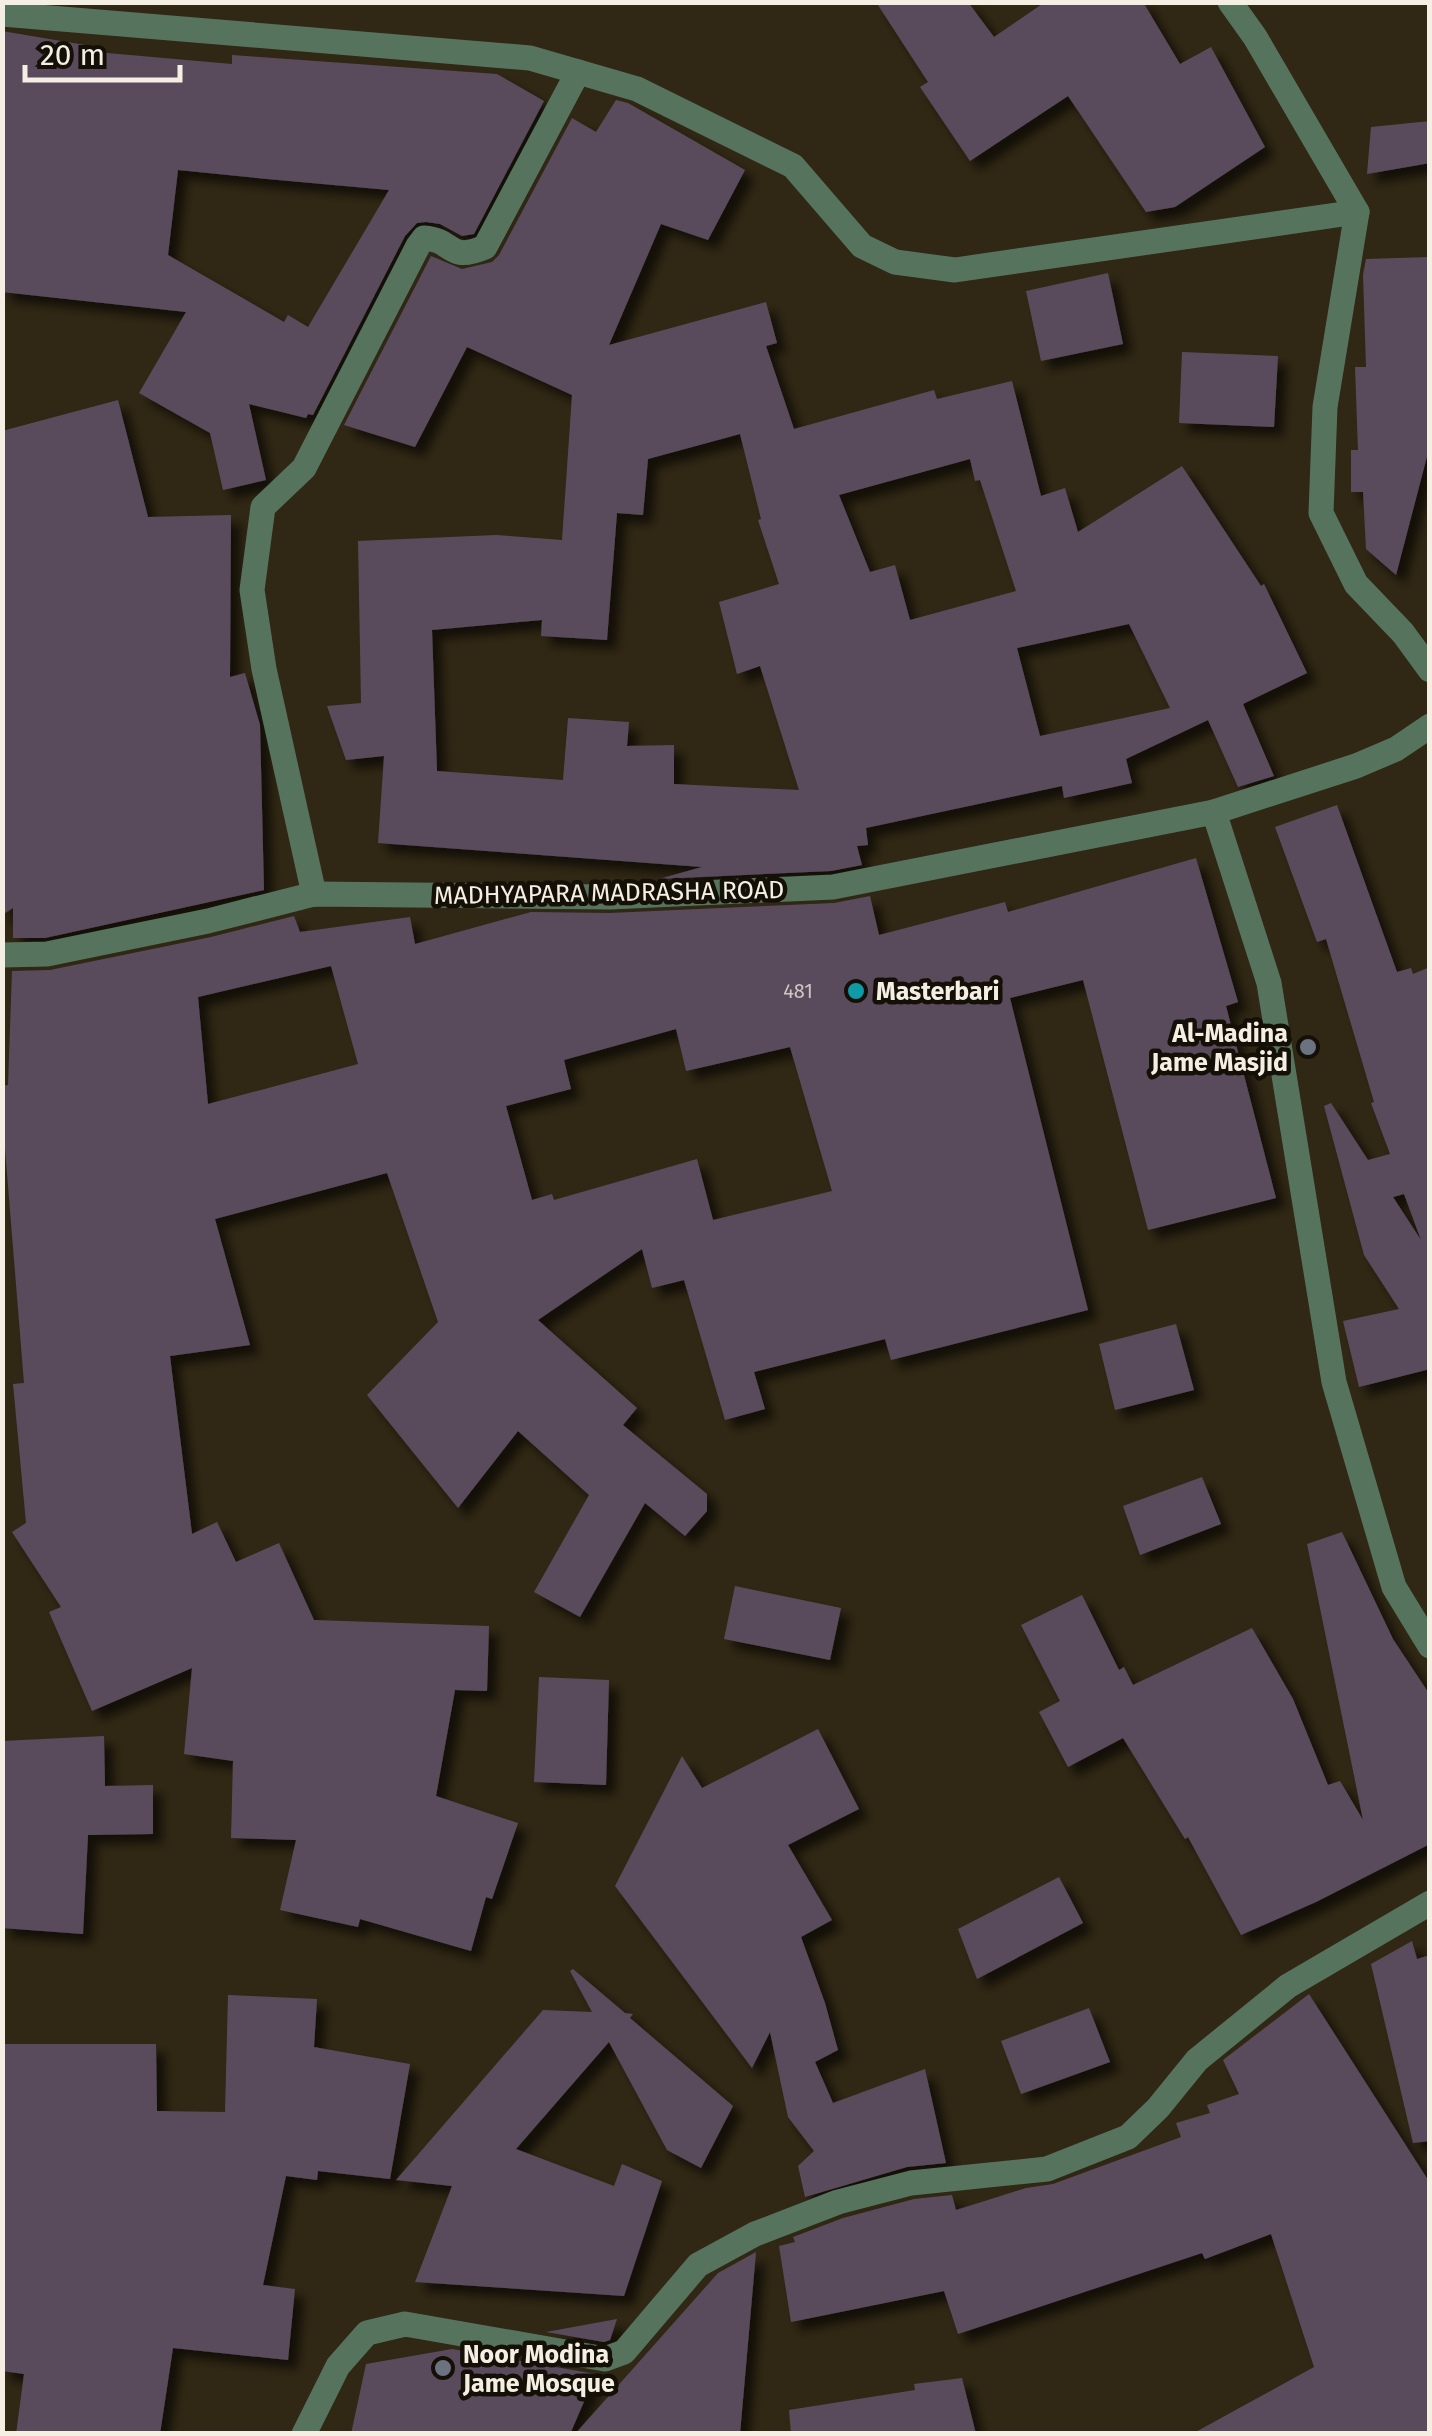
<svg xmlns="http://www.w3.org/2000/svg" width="1432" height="2436" font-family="'Fira Sans',sans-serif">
<defs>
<filter id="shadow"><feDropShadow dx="9" dy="9" stdDeviation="5" flood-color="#0009"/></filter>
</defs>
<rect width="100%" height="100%" fill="#302714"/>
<g fill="#5a4b5c" fill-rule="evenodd" filter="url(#shadow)">
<polygon points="876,2 968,2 994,37 1045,2 1143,2 1180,64 1211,47 1265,147 1175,207 1146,212 1068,96 970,161 920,87 928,82"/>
<path d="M2 31 97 47 96 52 232 64V55L497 74 544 101 474 234 462 236 440 224 426 222 417 223 405 236 313 415 308 414 306 418 249 404 266 480 223 490 210 433 139 393 186 312 2 292ZM178 170 267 179 389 190 308 327 288 315 284 322 168 255Z"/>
<path d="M616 100 628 103 745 170 708 240 661 224 609 345 766 302 777 343 766 346 794 429 934 390 937 399 1012 381 1041 496 1065 488 1078 532 1182 466 1261 586 1264 584 1307 673 1243 704 1274 776 1238 787 1208 720 1126 759 1132 783 1064 798 1062 786 866 828 868 845 857 846 862 865 831 871 659 879 702 867 378 843 384 756 346 760 327 706 361 703 358 541 496 535 562 540 572 395 467 347 415 447 344 425 431 256 462 269 492 262 499 255 572 118 596 132ZM740 434 761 519 758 520 779 584 719 602 737 674 760 666 799 790 674 784V745L627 746 629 722 568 718 563 780 437 771 432 630 542 620 541 636 607 640 617 513 643 515 648 459ZM970 459 975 481 980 480 1016 591 910 620 895 565 870 572 839 495ZM1129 624 1170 708 1040 736 1017 648Z"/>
<polygon points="1430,121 1430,163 1367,174 1371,127"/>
<polygon points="1430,257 1430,445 1396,575 1366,549 1363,492 1351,492 1351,450 1358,450 1355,367 1366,367 1363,275 1366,259"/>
<polygon points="1108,273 1123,344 1041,361 1026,291"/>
<polygon points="1182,352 1278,356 1274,427 1179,423"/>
<polygon points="118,400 148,517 231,515 230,677 245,673 260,725 264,890 45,938 13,938 13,908 2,915 2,431"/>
<path d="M1337 805 1397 972 1411 968 1413 974 1430 967V1248H1427L1430 1253V1369L1359 1387 1343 1321 1399 1309 1364 1255 1324 1106 1331 1103 1368 1160 1390 1154 1371 1103 1374 1102 1326 939 1317 942 1275 827ZM1404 1194 1421 1240 1393 1197Z"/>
<path d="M1196 858 1238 1002 1226 1006 1276 1198 1148 1230 1083 980 1010 998 1088 1310 891 1360 885 1339 754 1372 765 1409 725 1420 684 1280 652 1288 642 1249 538 1320 637 1408 623 1425 707 1494V1511L685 1536 645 1503 580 1617 534 1592 589 1495 518 1431 458 1508 367 1395 438 1322 387 1173 215 1219 250 1345 170 1356 192 1534 217 1522 236 1562 279 1543 314 1620 489 1626 487 1691 455 1690 436 1796 518 1823 492 1899 486 1897 471 1951 360 1919 358 1927 280 1910 296 1840 231 1838 233 1761 184 1754 192 1668 92 1711 49 1612 61 1607 12 1532 26 1523 13 1384 24 1383 2 1112V1086L8 1085 12 971 50 970 211 937 294 916 300 932 410 917 415 944 531 912 610 913 834 903 870 896 879 935 1005 902 1008 912ZM331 966 358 1064 208 1104 198 997ZM676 1029 686 1071 790 1047 832 1191 713 1220 697 1159 554 1200 552 1194 532 1200 506 1106 571 1089 564 1060Z"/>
<polygon points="1176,1324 1194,1390 1115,1410 1099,1344"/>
<polygon points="1202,1477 1221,1524 1140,1555 1123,1506"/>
<polygon points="1342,1532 1393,1639 1430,1695 1430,1844 1316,1902 1241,1935 1188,1837 1185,1839 1123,1738 1068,1767 1039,1712 1060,1701 1021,1625 1082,1595 1119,1670 1124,1667 1133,1685 1252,1628 1293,1699 1328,1785 1340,1781 1363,1820 1307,1544"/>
<polygon points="735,1586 841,1608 830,1660 724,1639"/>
<polygon points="539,1677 609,1680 606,1785 534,1782"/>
<polygon points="818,1729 859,1809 788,1845 832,1920 801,1937 825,2003 838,2050 815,2062 833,2103 925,2069 946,2163 907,2167 805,2197 798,2166 814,2151 788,2117 770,2032 752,2068 615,1886 682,1756 702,1788"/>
<polygon points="104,1736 105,1786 153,1785 153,1834 88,1835 83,1934 2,1928 2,1741"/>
<polygon points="1059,1877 1083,1923 977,1979 958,1929"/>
<polygon points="1412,1941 1417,1959 1430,1955 1430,2141 1413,2143 1371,1964"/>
<polygon points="573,1969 625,2013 633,2014 630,2018 733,2106 701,2168 667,2150 609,2042 516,2149 614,2186 622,2164 662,2181 624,2296 415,2282 452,2186 396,2180 543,2010 592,2012 570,1971"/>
<polygon points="1309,1994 1430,2183 1430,2434 1192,2434 1314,2367 1271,2234 1205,2259 1202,2253 958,2334 944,2291 791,2322 779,2246 795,2242 793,2237 843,2218 914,2199 952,2195 956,2210 1026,2188 1053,2184 1181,2137 1176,2123 1210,2113 1207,2105 1239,2094 1223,2060"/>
<polygon points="228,1995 317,1999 314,2047 410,2064 390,2179 318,2171 317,2180 286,2176 263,2285 295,2289 288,2360 173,2348 160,2434 16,2434 24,2374 2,2371 2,2044 156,2044 157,2111 225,2112"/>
<polygon points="1089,2008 1110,2062 1021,2094 1001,2041"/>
<polygon points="756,2252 740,2434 575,2434 718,2273"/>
<polygon points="617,2319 610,2340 604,2342 546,2332"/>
<polygon points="452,2349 596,2374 570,2434 351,2434 366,2364"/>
<polygon points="962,2378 976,2434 791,2434 789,2410 915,2390 914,2384"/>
</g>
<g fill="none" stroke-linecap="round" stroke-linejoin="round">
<g stroke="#56745d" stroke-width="25">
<polyline points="1230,2 1255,37 1357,212"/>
<polyline points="2,14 530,58 637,89 793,166 862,246 895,262 955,270 1357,212 1325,407 1321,513 1356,584 1403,633 1430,670"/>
<polyline points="1214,812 1269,983 1334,1382 1394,1587 1430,1646"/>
<path d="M314 894 264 669 252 590 263 507 304 468 418 246 424 238C455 240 448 263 485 247L578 72"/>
<polyline points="2,955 47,954 208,921 314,894 610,897 833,887 1214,812 1356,766 1396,749 1430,726"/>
<polyline points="304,2434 338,2366 367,2333 405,2324 605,2359 624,2352 698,2265 755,2234 838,2202 911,2183 1047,2169 1128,2137 1158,2108 1197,2060 1288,1986 1430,1903"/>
</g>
</g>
<circle fill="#0f9aa8" stroke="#141008" stroke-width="4" cx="856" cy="991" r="10"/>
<g fill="#6b7280" stroke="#141008" stroke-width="4">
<circle cx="1308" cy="1047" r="10"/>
<circle cx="443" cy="2368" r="10"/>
</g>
<g text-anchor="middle" stroke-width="9" stroke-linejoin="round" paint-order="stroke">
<g font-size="20" fill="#cec6c1">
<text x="798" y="998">481</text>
</g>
<g font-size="25" fill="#f5efe3" stroke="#141008">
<text transform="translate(609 892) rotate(-1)" y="9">MADHYAPARA MADRASHA ROAD</text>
</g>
<g font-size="25" font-weight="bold" fill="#f5efe3" stroke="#141008" text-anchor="start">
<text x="876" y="1000">Masterbari</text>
<text x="1288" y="1042" text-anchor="end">Al-Madina<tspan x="1288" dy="29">Jame Masjid</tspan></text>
<text x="463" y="2363">Noor Modina<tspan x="463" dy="29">Jame Mosque</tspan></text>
</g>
</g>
<rect width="1432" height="2436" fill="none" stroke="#f5efe3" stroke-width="10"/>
<path d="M25 65v15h155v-15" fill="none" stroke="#f5efe3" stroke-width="5"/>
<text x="40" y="65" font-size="30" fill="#f5efe3" stroke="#141008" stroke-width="8" paint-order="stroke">20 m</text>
</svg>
